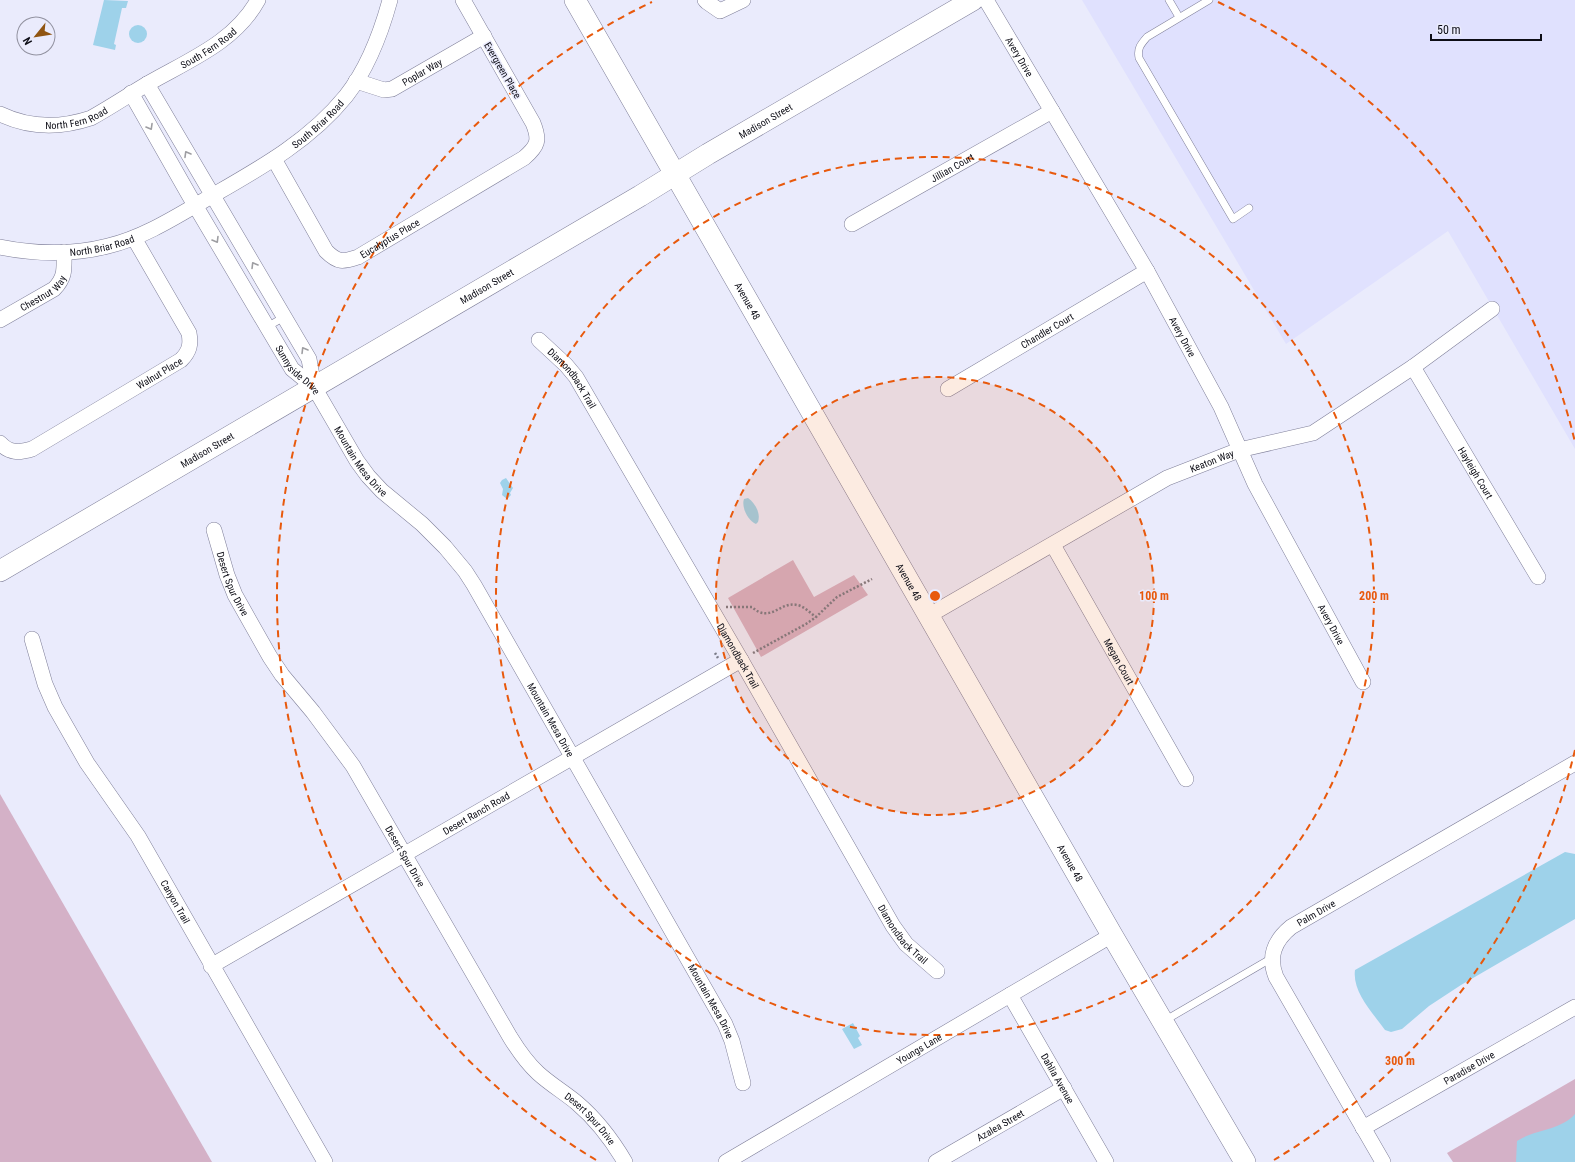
<svg xmlns="http://www.w3.org/2000/svg" width="1575" height="1162" font-family="'Roboto Condensed',sans-serif">
<rect width="100%" height="100%" fill="#eaebfc"/>
<polygon fill="#e0e1fe" points="1082,0 1575,0 1575,449 1448,231 1286,344"/>
<g fill="#d4b1c7">
<polygon points="793,560 814,597 854,575 868,595 761,657 728,598"/>
<polygon points="0,794 212,1162 0,1162"/>
<polygon points="1575,1079 1575,1162 1453,1162 1447,1153"/>
</g>
<g fill="#9ed2ea">
<polygon points="104,0 128,1 126,8 122,8 114,44 116,45 115,50 93,45"/>
<circle cx="138" cy="34" r="9"/>
<polygon points="506,478 513,488 510,493 511,495 507,499 502,495 503,489 500,483 502,480"/>
<path d="M748 498C755 503 761 513 758 522L756 524C748 521 741 507 744 499Z"/>
<path d="M1565 852 1575 854V919L1461 985 1429 1006 1402 1029 1391 1032 1385 1030C1373 1013 1352 992 1355 970Z"/>
<polygon points="853,1023 860,1036 858,1038 862,1045 854,1049 842,1029"/>
<path d="M1575 1114V1162H1516L1517 1141C1535 1129 1560 1131 1575 1114Z"/>
</g>
<g fill="none" stroke-linecap="round" stroke-linejoin="round">
<g stroke="#7f7f99" stroke-width="8">
<g id="service">
<polyline points="1169,0 1179,17"/>
<path d="M1209 0 1147 37C1141 44 1137 48 1139 58L1233 219 1249 208"/>
<polyline points="267,327 284,317"/>
<polyline points="1164,1021 1272,958"/>
</g>
</g>
<g stroke="#7f7f99" stroke-width="16">
<g id="minor">
<polyline points="705,0 707,2 720,11 743,0"/>
<path id="s1" d="M986 0 1147 271 1221 407 1255 484 1363 682"/>
<path id="s2" d="M356 81 384 90 392 89 484 36"/>
<polyline points="147,84 309,359 314,387"/>
<path id="s3" d="M131 93 189 195 292 369 314 387 357 461 368 476 382 491 422 524 445 547 465 571 474 585 725 1024 732 1041 743 1083"/>
<path id="s4" d="M0 114C29 128 61 128 91 118 111 107 130 94 149 83 189 60 235 42 258 0"/>
<path id="s5" d="M274 159 326 251C338 263 343 262 358 257L524 158C538 146 540 140 533 123L463 0"/>
<path id="s6" d="M852 224 1052 111"/>
<path id="s7" d="M0 247C35 254 73 255 108 246 142 238 174 218 203 201 255 171 308 143 346 96 368 68 381 33 390 0"/>
<path id="s8" d="M0 320 54 289C66 277 64 268 64 252"/>
<path id="s9" d="M539 340 566 365 576 377 741 660 893 926 906 944 937 971"/>
<path id="s10" d="M1413 367 1538 577"/>
<path id="s11" d="M948 389 1147 271"/>
<path id="s12" d="M0 443C9 453 19 453 32 449L181 360C190 351 191 344 189 333L134 238"/>
<path id="s13" d="M214 530 227 575 235 595 270 657 282 675 313 712 353 766 510 1037C518 1050 527 1063 538 1073 550 1084 565 1093 577 1103 597 1120 612 1140 625 1162"/>
<path id="s14" d="M1053 545 1186 779"/>
<path id="s15" d="M928 616 1167 478 1239 450 1313 433 1413 367 1492 309"/>
<path id="s16" d="M32 639 45 684 55 707 87 763 138 836 325 1162"/>
<path id="s17" d="M211 966 741 660"/>
<path id="s18" d="M1010 995 1106 1162"/>
<path id="s19" d="M1363 1128 1575 1007"/>
<path id="s20" d="M726 1162 1112 935"/>
<path id="s21" d="M936 1162 1064 1088"/>
<path id="s22" d="M1383 1162 1276 977C1268 957 1274 941 1291 927L1575 763"/>
</g>
</g>
<g stroke="#7f7f99" stroke-width="22">
<g id="secondary">
<path id="s23" d="M575 0 1112 935 1245 1162"/>
<path id="s24" d="M0 571 640 196 708 154 973 0"/>
</g>
</g>
<g stroke="#7a7b88" stroke-width="2.5" stroke-dasharray="2 2" stroke-linecap="butt">
<path d="M726 607H752C770 624 780 601 797 605 804 606 810 613 816 617"/>
<polyline points="715,653 718,658"/>
<polyline points="753,653 806,624 816,617 837,597 872,579"/>
</g>
<use href="#service" stroke="#fff" stroke-width="7"/>
<use href="#minor" stroke="#fff" stroke-width="15"/>
<use href="#secondary" stroke="#fff" stroke-width="21"/>
</g>
<defs><path id="oneway-chevron" d="M-2-3.5L2.5 0L-2 3.5" fill="none" stroke-width="1.6" stroke-linecap="round" stroke-linejoin="round"/></defs>
<g stroke="#9e9ea2">
<use href="#oneway-chevron" transform="translate(150 127) rotate(60)"/>
<use href="#oneway-chevron" transform="translate(187 154) rotate(-120)"/>
<use href="#oneway-chevron" transform="translate(216 240) rotate(59)"/>
<use href="#oneway-chevron" transform="translate(254 265) rotate(-121)"/>
<use href="#oneway-chevron" transform="translate(304 350) rotate(-121)"/>
</g>
<circle cx="935" cy="596" r="219" fill="#e8590c" fill-opacity=".12"/>
<g fill="none" stroke="#e8590c" stroke-width="2" stroke-dasharray="7 5">
<circle cx="935" cy="596" r="219"/>
<circle cx="935" cy="596" r="439"/>
<path d="M1575 750A658 658 0 0 1 1274 1160M596 1160A658 658 0 0 1 652 2M1218 2A658 658 0 0 1 1575 442"/>
</g>
<g text-anchor="middle" stroke-width="3" stroke-linejoin="round" paint-order="stroke">
<g font-size="10" fill="#0d0d16" stroke="#eaebfc">
<text dy="4" stroke="none"><textPath href="#s4" startOffset="230">South Fern Road</textPath></text>
<text dy="4" stroke="none"><textPath href="#s1" startOffset="66">Avery Drive</textPath></text>
<text transform="translate(503 70) rotate(60)" y="4">Evergreen Place</text>
<text dy="4" stroke="none"><textPath href="#s2" startOffset="72">Poplar Way</textPath></text>
<text dy="4" stroke="none"><textPath href="#s4" startOffset="79">North Fern Road</textPath></text>
<text dy="4" stroke="none"><textPath href="#s24" startOffset="888">Madison Street</textPath></text>
<text dy="4" stroke="none"><textPath href="#s7" startOffset="353">South Briar Road</textPath></text>
<text dy="4" stroke="none"><textPath href="#s6" startOffset="115">Jillian Court</textPath></text>
<text dy="4" stroke="none"><textPath href="#s5" startOffset="178">Eucalyptus Place</textPath></text>
<text dy="4" stroke="none"><textPath href="#s7" startOffset="103">North Briar Road</textPath></text>
<text dy="4" stroke="none"><textPath href="#s24" startOffset="564">Madison Street</textPath></text>
<text dy="4" stroke="none"><textPath href="#s8" startOffset="51">Chestnut Way</textPath></text>
<text dy="4" stroke="none"><textPath href="#s23" startOffset="347">Avenue 48</textPath></text>
<text dy="4" stroke="none"><textPath href="#s11" startOffset="115">Chandler Court</textPath></text>
<text dy="4" stroke="none"><textPath href="#s1" startOffset="390">Avery Drive</textPath></text>
<text dy="4" stroke="none"><textPath href="#s3" startOffset="324">Sunnyside Drive</textPath></text>
<text dy="4" stroke="none"><textPath href="#s12" startOffset="183">Walnut Place</textPath></text>
<text dy="4" stroke="none"><textPath href="#s9" startOffset="51">Diamondback Trail</textPath></text>
<text dy="4" stroke="none"><textPath href="#s24" startOffset="240">Madison Street</textPath></text>
<text dy="4" stroke="none"><textPath href="#s15" startOffset="324">Keaton Way</textPath></text>
<text dy="4" stroke="none"><textPath href="#s3" startOffset="436">Mountain Mesa Drive</textPath></text>
<text dy="4" stroke="none"><textPath href="#s10" startOffset="123">Hayleigh Court</textPath></text>
<text dy="4" stroke="none"><textPath href="#s23" startOffset="671">Avenue 48</textPath></text>
<text dy="4" stroke="none"><textPath href="#s13" startOffset="57">Desert Spur Drive</textPath></text>
<text dy="4" stroke="none"><textPath href="#s1" startOffset="714">Avery Drive</textPath></text>
<text dy="4" stroke="none"><textPath href="#s9" startOffset="375">Diamondback Trail</textPath></text>
<text dy="4" stroke="none"><textPath href="#s14" startOffset="134">Megan Court</textPath></text>
<text dy="4" stroke="none"><textPath href="#s3" startOffset="760">Mountain Mesa Drive</textPath></text>
<text dy="4" stroke="none"><textPath href="#s17" startOffset="306">Desert Ranch Road</textPath></text>
<text dy="4" stroke="none"><textPath href="#s13" startOffset="381">Desert Spur Drive</textPath></text>
<text dy="4" stroke="none"><textPath href="#s23" startOffset="995">Avenue 48</textPath></text>
<text dy="4" stroke="none"><textPath href="#s16" startOffset="301">Canyon Trail</textPath></text>
<text dy="4" stroke="none"><textPath href="#s22" startOffset="299">Palm Drive</textPath></text>
<text dy="4" stroke="none"><textPath href="#s9" startOffset="699">Diamondback Trail</textPath></text>
<text dy="4" stroke="none"><textPath href="#s3" startOffset="1084">Mountain Mesa Drive</textPath></text>
<text dy="4" stroke="none"><textPath href="#s20" startOffset="224">Youngs Lane</textPath></text>
<text dy="4" stroke="none"><textPath href="#s19" startOffset="122">Paradise Drive</textPath></text>
<text dy="4" stroke="none"><textPath href="#s18" startOffset="96">Dahlia Avenue</textPath></text>
<text dy="4" stroke="none"><textPath href="#s13" startOffset="705">Desert Spur Drive</textPath></text>
<text dy="4" stroke="none"><textPath href="#s21" startOffset="74">Azalea Street</textPath></text>
</g>
</g>
<circle cx="935" cy="596" r="6" fill="#e8590c" stroke="#eaebfc" stroke-width="2"/>
<g font-size="12" text-anchor="middle" font-weight="bold" fill="#e8590c" stroke="#eaebfc" stroke-width="3" stroke-linejoin="round" paint-order="stroke">
<text x="1154" y="600">100 m</text>
<text x="1374" y="600">200 m</text>
<text x="1400" y="1065">300 m</text>
</g>
<g transform="translate(36 36) rotate(240)"><circle r="19" fill="#eaebfc" stroke="#9292a0"/>
<path d="M0-3L7 15L0 10L-7 15Z" fill="#905512"/>
<text y="-6" font-size="11" font-weight="bold" text-anchor="middle" fill="#0d0d16">N</text>
</g>
<path d="M1431 34v6h110v-6" fill="none" stroke="#0d0d16" stroke-width="2"/>
<text x="1437" y="34" font-size="12" fill="#0d0d16" stroke="#eaebfc" stroke-width="3" paint-order="stroke">50 m</text>
</svg>
